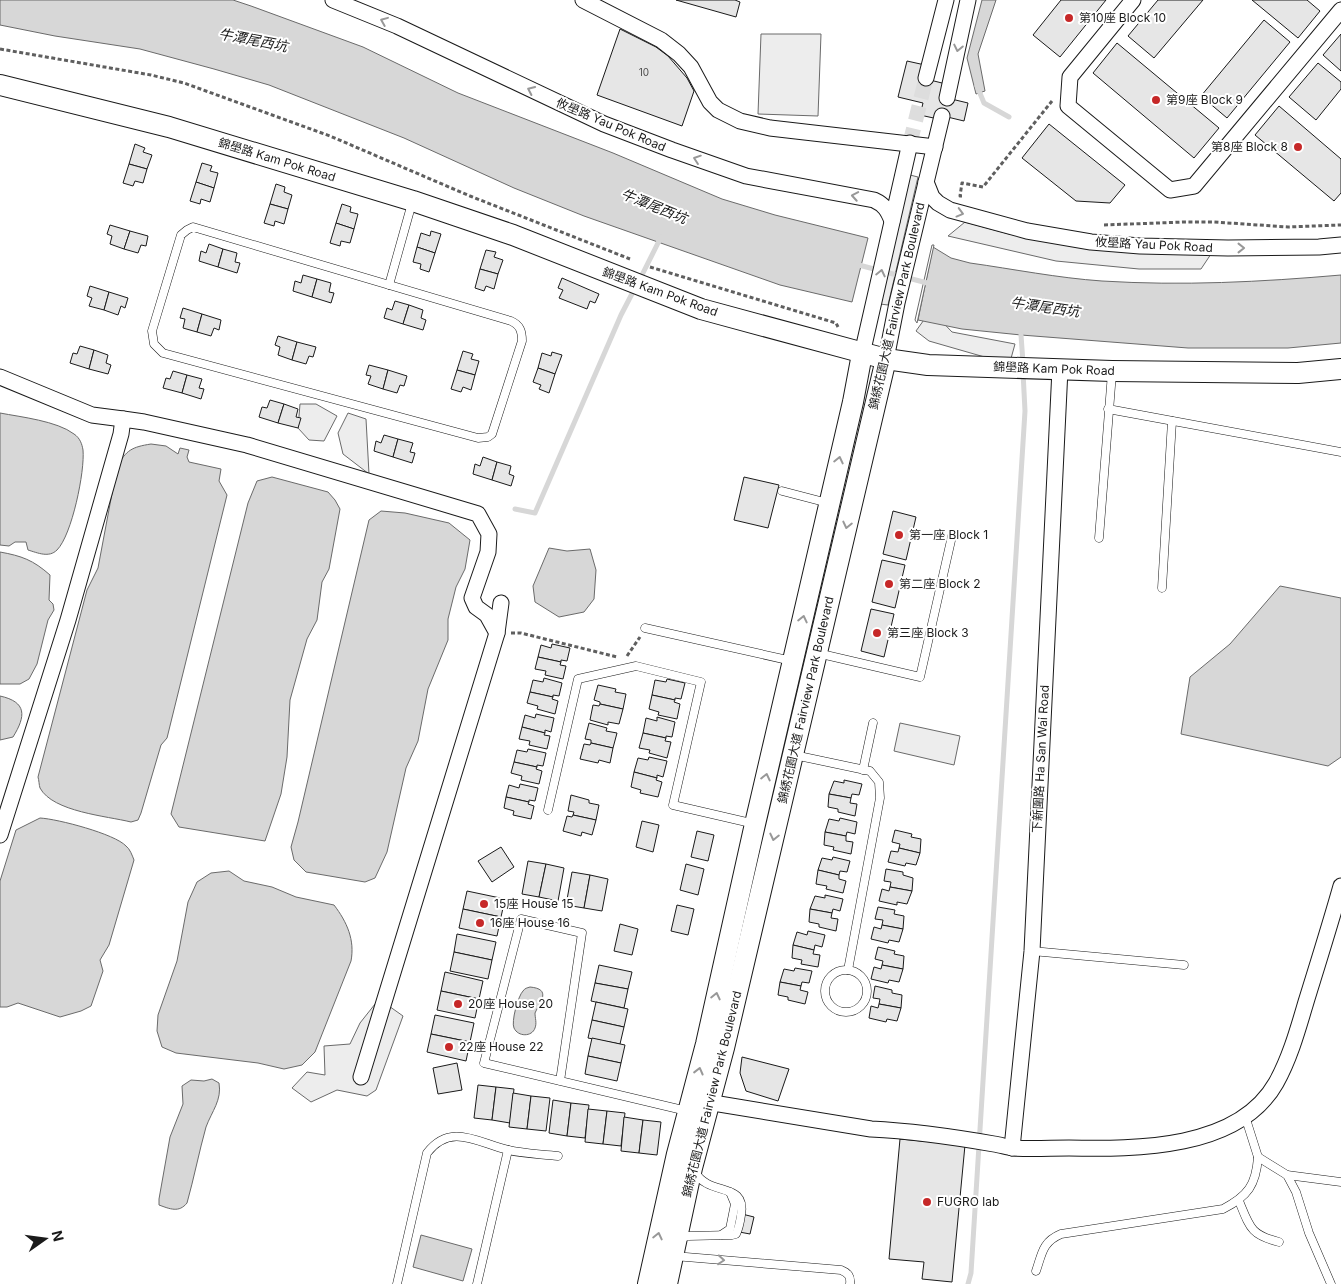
<svg xmlns="http://www.w3.org/2000/svg" width="1341" height="1284" font-family="Inter,'Noto Sans TC',sans-serif">
<rect width="100%" height="100%" fill="#fff"/>
<g fill="#ededed" stroke="#6a6a6a">
<polygon points="761,34 821,34 818,116 758,114"/>
<polygon points="910,175 918,177 888,305 880,304"/>
<polygon points="965,222 1009,234 1082,248 1211,254 1201,269 1139,269 1056,261 948,236"/>
<polygon points="931,310 952,332 1015,344 1010,362 988,358 929,341 916,331"/>
<polygon points="300,404 316,404 337,416 324,441 309,440 298,428"/>
<polygon points="348,413 366,419 369,474 343,454 338,433"/>
<polygon points="900,723 960,736 954,765 894,751"/>
<polygon points="379,999 403,1016 376,1090 367,1096 337,1090 311,1102 292,1088 307,1072 325,1075 324,1046 350,1044 360,1023"/>
</g>
<g fill="#d7d7d7" stroke="#6a6a6a">
<polygon points="0,0 233,0 251,6 363,47 458,93 613,153 722,199 775,215 868,238 852,302 780,285 584,216 514,188 404,138 269,85 214,69 140,49 55,36 0,25"/>
<polygon points="982,0 996,0 978,54 985,91 976,94 967,58"/>
<path d="M933 247 951 258 970 263C1013 269 1058 278 1102 281 1182 286 1261 282 1341 275V343L1288 348H1188L1021 335 962 329 918 320Z"/>
<path d="M0 413C21 417 57 421 74 434 80 438 82 444 83 450 85 471 72 535 57 550 49 558 38 553 28 550L26 542H15L9 546 0 545Z"/>
<path d="M151 444 166 446 178 454 180 448 189 450 187 457 189 462 221 469 219 481 227 495 167 738 161 745 141 813 138 820 131 822C107 816 53 812 40 788 39 785 39 780 38 777L87 590 98 568 117 467C126 450 132 447 151 444Z"/>
<polygon points="272,477 328,492 335,500 340,509 329,569 322,582 317,620 307,639 290,700 287,757 281,794 265,841 179,827 171,814 248,503 257,481"/>
<polygon points="381,511 405,513 449,523 470,540 465,569 456,587 448,619 448,640 428,689 418,741 406,768 387,852 375,878 365,882 306,872 294,860 291,847 298,822 369,520"/>
<polygon points="549,548 567,551 590,549 596,570 594,599 584,612 559,617 535,602 533,586"/>
<path d="M0 552C22 556 33 560 50 575L49 600 53 604 54 610 48 620 37 664 29 679 20 684H0Z"/>
<polygon points="1280,586 1341,598 1341,757 1328,766 1181,734 1190,677 1230,644"/>
<path d="M0 696C27 702 26 716 13 737L0 740Z"/>
<path d="M40 818C58 819 115 834 126 846 130 849 132 855 134 860L109 945 100 960 103 971 91 1006 81 1011 60 1017 18 1003 7 1007H0V881L16 830Z"/>
<path d="M229 871 244 881 272 887 296 897 334 905C347 922 355 940 351 961L315 1052 302 1065 284 1069 258 1063 176 1053 162 1047 157 1031 158 1015 177 961 188 902 197 882 211 873Z"/>
<path d="M530 987C552 989 540 1002 535 1013 535 1018 537 1023 535 1028 532 1037 518 1037 514 1028 511 1022 518 996 523 991 525 988 527 988 530 987Z"/>
<path d="M212 1079 219 1083C222 1100 212 1111 206 1127 199 1152 194 1178 187 1203 179 1213 170 1209 159 1205V1199L170 1137 183 1104 182 1086 191 1080 204 1081Z"/>
<polygon points="421,1235 472,1249 463,1281 413,1267"/>
</g>
<polygon fill="#fff" stroke="#6a6a6a" points="932,245 934,245 917,323 915,320"/>
<g fill="none" stroke-linecap="round" stroke-linejoin="round">
<g stroke="#d7d7d7" stroke-width="5">
<polyline points="977,86 984,103 1009,117"/>
<polyline points="855,264 931,284"/>
<polyline points="639,281 661,237"/>
<polyline points="1021,335 1023,363"/>
<polyline points="515,509 535,513 621,315 635,288"/>
<polyline points="968,1284 971,1273 1025,411 1023,372"/>
</g>
</g>
<g fill="#e6e6e6" stroke="#1a1a1a">
<polygon points="676,0 735,0 740,2 736,17"/>
<polygon points="1061,0 1106,0 1060,57 1033,35"/>
<polygon points="1158,0 1203,0 1154,58 1128,36"/>
<polygon points="1252,0 1307,0 1320,11 1298,38"/>
<polygon points="1264,20 1290,42 1227,118 1201,96"/>
<polygon points="620,29 656,47 668,56 687,78 694,91 682,126 597,95"/>
<polygon points="1341,34 1341,71 1323,55"/>
<polygon points="1117,43 1219,128 1194,158 1093,73"/>
<polygon points="907,61 925,65 922,78 946,84 943,97 968,103 964,121 939,115 938,119 920,115 923,103 898,97"/>
<polygon points="1318,63 1341,82 1341,89 1316,120 1289,97"/>
<polygon points="1279,106 1341,159 1341,193 1334,201 1255,135"/>
<polygon points="1049,124 1125,185 1110,203 1076,201 1022,158"/>
<polygon points="135,144 145,148 143,152 152,155 147,169 129,164"/>
<polygon points="202,163 212,166 210,171 218,173 214,188 196,182"/>
<polygon points="129,164 147,169 143,183 135,181 133,186 123,183"/>
<polygon points="196,182 214,188 210,202 201,199 200,204 190,201"/>
<polygon points="276,184 285,187 284,192 292,195 288,209 270,204"/>
<polygon points="270,204 288,209 284,224 275,221 274,226 264,223"/>
<polygon points="342,204 351,207 350,212 358,214 354,229 336,223"/>
<polygon points="336,223 354,229 350,243 341,241 340,246 330,243"/>
<polygon points="110,225 130,231 124,249 110,244 112,236 107,234"/>
<polygon points="130,231 148,236 146,246 141,245 138,253 124,249"/>
<polygon points="431,231 441,234 435,253 417,247 421,233 430,236"/>
<polygon points="209,244 223,249 218,267 199,261 201,251 206,253"/>
<polygon points="417,247 435,253 429,272 420,269 421,264 413,262"/>
<polygon points="223,249 237,253 235,262 240,263 237,273 218,267"/>
<polygon points="486,250 496,252 494,257 503,260 498,274 480,269"/>
<polygon points="480,269 498,274 494,289 486,286 484,291 475,288"/>
<polygon points="303,275 317,279 312,297 293,291 295,281 301,283"/>
<polygon points="562,278 599,294 595,303 590,301 587,309 559,298 563,290 558,288"/>
<polygon points="317,279 331,283 329,292 334,293 331,303 312,297"/>
<polygon points="90,286 109,292 104,310 89,306 92,298 87,296"/>
<polygon points="109,292 128,298 125,308 121,306 118,315 104,310"/>
<polygon points="395,301 409,305 403,324 384,318 387,308 392,310"/>
<polygon points="409,305 423,310 421,318 426,320 423,330 403,324"/>
<polygon points="183,308 202,314 197,332 183,328 185,319 180,318"/>
<polygon points="202,314 221,320 219,330 214,328 211,336 197,332"/>
<polygon points="278,336 297,342 292,360 278,355 280,347 275,345"/>
<polygon points="297,342 316,347 313,357 309,356 306,364 292,360"/>
<polygon points="80,346 94,350 89,369 70,363 73,353 77,354"/>
<polygon points="94,350 108,355 106,363 111,365 108,374 89,369"/>
<polygon points="463,351 473,354 471,359 479,361 475,375 457,370"/>
<polygon points="552,352 562,355 555,374 538,368 542,353 551,356"/>
<polygon points="369,365 388,370 383,389 368,384 371,376 366,375"/>
<polygon points="538,368 555,374 549,393 539,389 541,385 533,382"/>
<polygon points="388,370 407,376 404,386 400,385 397,393 383,389"/>
<polygon points="457,370 475,375 471,390 463,387 461,392 451,389"/>
<polygon points="173,371 187,375 182,393 163,388 166,378 170,379"/>
<polygon points="187,375 202,379 199,388 204,389 201,399 182,393"/>
<polygon points="270,400 284,404 278,423 259,417 262,407 267,408"/>
<polygon points="284,404 298,409 296,417 301,418 298,428 278,423"/>
<polygon points="384,435 398,439 393,457 374,451 376,441 381,443"/>
<polygon points="398,439 413,443 410,452 415,453 412,463 393,457"/>
<polygon points="483,457 497,462 492,480 473,474 475,464 480,466"/>
<polygon points="497,462 511,466 509,474 514,476 511,486 492,480"/>
<polygon points="744,477 779,485 768,528 734,520"/>
<polygon points="893,511 916,517 906,560 883,554"/>
<polygon points="882,560 905,565 895,608 872,602"/>
<polygon points="871,609 894,614 884,657 861,651"/>
<polygon points="552,644 570,648 567,661 561,660 561,662 538,657 541,645 551,648"/>
<polygon points="538,657 561,662 560,665 566,666 563,679 545,675 546,671 535,669"/>
<polygon points="544,678 562,683 559,696 553,695 553,697 530,692 533,680 543,682"/>
<polygon points="667,679 685,683 681,699 675,698 675,700 652,695 655,680 666,682"/>
<polygon points="598,685 616,689 615,692 626,694 623,709 600,704 600,702 594,700"/>
<polygon points="530,692 553,697 552,699 558,701 555,714 537,709 538,706 527,703"/>
<polygon points="652,695 675,700 674,702 680,704 677,719 658,715 659,712 649,709"/>
<polygon points="600,704 623,709 619,724 608,722 608,725 590,720 593,705 599,706"/>
<polygon points="536,714 554,718 551,732 545,730 545,733 522,727 525,715 535,718"/>
<polygon points="657,717 675,722 672,737 666,736 666,738 643,733 646,718 657,721"/>
<polygon points="589,723 607,728 606,731 617,733 613,748 591,743 591,740 585,739"/>
<polygon points="522,727 545,733 544,735 550,736 547,749 529,745 530,741 519,739"/>
<polygon points="643,733 666,738 665,741 671,742 667,758 649,753 650,750 639,748"/>
<polygon points="591,743 613,748 610,763 599,760 598,763 580,759 584,744 590,745"/>
<polygon points="528,749 546,753 543,766 537,765 537,767 514,762 517,750 527,752"/>
<polygon points="649,757 667,761 663,777 657,775 657,778 634,772 638,758 648,760"/>
<polygon points="514,762 537,767 536,769 542,771 539,784 521,780 522,776 511,773"/>
<polygon points="634,772 657,778 656,780 662,782 658,797 640,793 641,790 631,787"/>
<polygon points="844,780 862,784 859,795 852,794 851,798 829,794 834,781 844,783"/>
<polygon points="520,784 538,788 535,801 529,800 529,802 506,797 509,785 519,788"/>
<polygon points="829,794 851,798 850,803 857,804 855,816 838,812 838,809 828,807"/>
<polygon points="571,795 589,800 589,803 599,805 596,820 573,815 574,812 568,811"/>
<polygon points="506,797 529,802 528,804 534,806 531,819 513,815 514,811 504,808"/>
<polygon points="573,815 596,820 592,835 582,832 581,836 563,831 567,816 572,817"/>
<polygon points="840,818 857,822 855,834 847,832 846,836 825,832 829,819 839,821"/>
<polygon points="642,821 659,825 653,852 636,847"/>
<polygon points="895,830 912,834 911,837 921,839 920,853 899,848 900,844 892,842"/>
<polygon points="697,831 714,835 708,861 691,857"/>
<polygon points="825,832 846,836 846,841 853,842 851,854 833,850 834,847 824,845"/>
<polygon points="501,847 514,867 492,882 478,861"/>
<polygon points="899,848 920,853 916,865 906,863 905,866 888,862 891,851 898,852"/>
<polygon points="833,857 850,861 847,872 840,871 839,875 818,870 822,858 832,860"/>
<polygon points="528,861 546,864 539,897 522,894"/>
<polygon points="546,864 564,868 558,901 539,897"/>
<polygon points="686,864 704,869 698,895 680,890"/>
<polygon points="886,869 903,872 903,875 913,878 912,891 890,887 891,882 884,881"/>
<polygon points="818,870 839,875 839,879 846,881 843,893 826,889 827,886 816,884"/>
<polygon points="572,872 590,875 584,908 566,905"/>
<polygon points="590,875 608,879 602,911 584,908"/>
<polygon points="890,887 912,891 907,904 897,902 897,905 879,901 882,889 889,891"/>
<polygon points="467,891 505,899 501,917 463,909"/>
<polygon points="825,895 843,899 840,911 833,909 832,913 810,909 815,896 825,898"/>
<polygon points="677,905 694,909 688,935 671,931"/>
<polygon points="878,907 895,910 894,914 904,916 903,929 882,925 883,920 875,919"/>
<polygon points="463,909 501,917 497,936 459,928"/>
<polygon points="810,909 832,913 831,918 838,919 836,931 819,927 819,924 809,922"/>
<polygon points="620,924 638,929 632,955 614,951"/>
<polygon points="882,925 903,929 899,942 889,940 888,943 871,939 874,927 881,929"/>
<polygon points="808,931 825,935 822,947 815,945 814,950 793,945 797,932 807,935"/>
<polygon points="457,934 496,942 492,960 454,952"/>
<polygon points="793,945 814,950 813,954 820,955 818,967 801,964 802,960 792,958"/>
<polygon points="878,947 895,951 894,954 904,956 903,969 882,965 883,961 875,959"/>
<polygon points="454,952 492,960 488,979 450,971"/>
<polygon points="599,965 632,972 628,989 595,983"/>
<polygon points="882,965 903,969 899,982 889,980 888,983 871,979 874,967 881,969"/>
<polygon points="795,968 812,971 809,983 802,982 801,986 780,982 784,969 794,971"/>
<polygon points="445,972 483,981 479,999 441,991"/>
<polygon points="780,982 801,986 800,990 808,992 805,1004 788,1000 788,997 778,995"/>
<polygon points="595,983 628,989 624,1008 591,1001"/>
<polygon points="875,986 892,990 892,993 902,995 901,1008 879,1004 880,999 873,998"/>
<polygon points="441,991 479,999 475,1018 437,1010"/>
<polygon points="596,1002 628,1009 624,1027 592,1020"/>
<polygon points="879,1004 901,1008 897,1021 887,1019 886,1022 869,1018 871,1006 878,1008"/>
<polygon points="435,1015 474,1023 470,1042 431,1034"/>
<polygon points="592,1020 624,1027 620,1044 588,1038"/>
<polygon points="431,1034 470,1042 466,1061 427,1052"/>
<polygon points="592,1038 625,1045 621,1063 588,1056"/>
<polygon points="588,1056 621,1063 617,1081 585,1074"/>
<polygon points="742,1057 789,1069 778,1101 746,1091 740,1073"/>
<polygon points="457,1063 462,1090 438,1094 433,1068"/>
<polygon points="478,1085 496,1087 492,1120 474,1118"/>
<polygon points="496,1087 514,1089 510,1123 492,1120"/>
<polygon points="513,1093 531,1096 527,1129 509,1127"/>
<polygon points="531,1096 550,1098 546,1131 527,1129"/>
<polygon points="553,1100 571,1103 567,1136 549,1133"/>
<polygon points="571,1103 589,1105 585,1138 567,1136"/>
<polygon points="588,1109 607,1111 603,1144 585,1142"/>
<polygon points="607,1111 625,1113 621,1146 603,1144"/>
<polygon points="624,1117 643,1120 639,1153 621,1151"/>
<polygon points="643,1120 661,1122 657,1155 639,1153"/>
<polygon points="900,1139 965,1145 952,1282 922,1279 924,1262 889,1259"/>
<polygon points="738,1213 754,1217 750,1234 734,1231"/>
</g>
<g fill="none" stroke-linecap="round" stroke-linejoin="round">
<polyline stroke="#ddd" stroke-width="15" stroke-dasharray="15 8" stroke-linecap="butt" points="910,143 926,78"/>
<g stroke="#1a1a1a" stroke-width="9">
<g id="service">
<path d="M193 227 511 321C520 325 522 331 522 341L492 434 488 437 478 438 163 353 154 344 152 331 181 235 187 230Z"/>
<polyline points="389,285 412,203"/>
<polyline points="1108,409 1341,452"/>
<polyline points="782,491 828,503"/>
<polyline points="1099,538 1112,373"/>
<polyline points="1162,588 1172,421"/>
<polyline points="645,628 792,661"/>
<polyline points="817,653 920,677 952,536"/>
<polyline points="794,755 870,771 879,782 880,798 848,970"/>
<polyline points="863,770 873,723"/>
<polyline points="548,810 578,679 636,666 701,682 673,805 755,824"/>
<polyline points="1032,951 1184,965"/>
<circle cx="846" cy="991" r="21"/>
<polyline points="560,1081 582,933 521,919 484,1063 687,1111"/>
<polyline points="1245,1116 1258,1157 1287,1175 1296,1192 1309,1233 1331,1284"/>
<polyline points="1287,1175 1341,1182"/>
<path d="M1239 1201C1250 1228 1251 1235 1279 1242"/>
<polyline points="721,1235 730,1229 735,1204 730,1192"/>
<path d="M680 1238 688 1236 732 1235 736 1234C739 1228 740 1222 741 1215 747 1181 709 1197 695 1172"/>
<path d="M674 1256 841 1270C848 1273 851 1276 850 1284"/>
<path d="M1036 1271C1042 1254 1042 1242 1061 1234L1223 1209C1248 1196 1256 1185 1258 1157"/>
<path d="M397 1284 427 1153C451 1122 478 1143 508 1150 524 1154 542 1154 558 1156"/>
<polyline points="477,1284 508,1150"/>
</g>
</g>
<g stroke="#1a1a1a" stroke-width="17">
<g id="minor">
<path d="M333 0 397 26 604 124 672 150 746 176 874 200C885 205 888 211 892 221"/>
<polyline points="583,0 661,40 679,54 691,67 710,102 718,110 740,121 770,128 935,147"/>
<polyline points="1133,0 1070,77 1068,106 1170,190 1194,186 1341,10"/>
<polyline points="926,78 946,0"/>
<polyline points="947,98 968,0"/>
<polyline points="926,182 932,197 938,203 950,210 1027,231 1091,242 1140,246 1228,248 1319,247 1341,245"/>
<polyline points="862,354 910,143"/>
<polyline points="886,359 897,303 942,116"/>
<polyline points="0,377 92,415 123,419"/>
<polyline points="0,835 68,620 121,434 123,419 144,422 247,445 478,514 489,534 488,552 472,598 476,607 487,615 497,633"/>
<polyline points="361,1077 497,633 501,603"/>
<path d="M701 1101 871 1129C912 1131 954 1137 994 1144 1000 1145 1007 1147 1013 1148 1031 1149 1051 1148 1069 1148 1136 1149 1238 1150 1276 1083 1290 1058 1298 1029 1306 1002 1318 963 1330 925 1341 886"/>
<polyline points="1012,1148 1032,951 1060,369"/>
</g>
</g>
<g stroke="#1a1a1a" stroke-width="22">
<g id="tertiary">
<polyline points="0,85 169,127 413,201 513,235 701,309 886,359 928,365 1112,371 1298,373 1341,369"/>
<polyline points="648,1284 677,1154 706,1044 755,824 853,402 862,354"/>
<polyline points="667,1284 692,1168 724,1048 886,359"/>
</g>
</g>
<g stroke="#5f5f5f" stroke-width="3" stroke-dasharray="4 2.5" stroke-linecap="butt">
<polyline points="0,49 151,75 184,83 330,136 470,196 630,259"/>
<polyline points="962,196 960,196 962,183 983,187 1052,101"/>
<polyline points="1104,225 1184,222 1214,222 1288,227 1341,225"/>
<polyline points="650,267 836,323 838,327"/>
<polyline points="511,633 521,633 617,657"/>
<polyline points="627,656 640,637"/>
</g>
<use href="#service" stroke="#fff" stroke-width="8"/>
<use href="#minor" stroke="#fff" stroke-width="15"/>
<use href="#tertiary" stroke="#fff" stroke-width="20"/>
</g>
<defs><path id="oneway-chevron" d="M-2-3.5L2.5 0L-2 3.5" fill="none" stroke-width="1.6" stroke-linecap="round" stroke-linejoin="round" transform="scale(1.25)"/></defs>
<g stroke="#989898">
<use href="#oneway-chevron" transform="translate(384 21) rotate(-158)"/>
<use href="#oneway-chevron" transform="translate(958 48) rotate(102)"/>
<use href="#oneway-chevron" transform="translate(531 90) rotate(-155)"/>
<use href="#oneway-chevron" transform="translate(697 159) rotate(-161)"/>
<use href="#oneway-chevron" transform="translate(855 196) rotate(-170)"/>
<use href="#oneway-chevron" transform="translate(960 213) rotate(15)"/>
<use href="#oneway-chevron" transform="translate(1241 248)"/>
<use href="#oneway-chevron" transform="translate(881 273) rotate(-77)"/>
<use href="#oneway-chevron" transform="translate(839 460) rotate(-77)"/>
<use href="#oneway-chevron" transform="translate(847 525) rotate(103)"/>
<use href="#oneway-chevron" transform="translate(803 619) rotate(-77)"/>
<use href="#oneway-chevron" transform="translate(766 777) rotate(-77)"/>
<use href="#oneway-chevron" transform="translate(774 837) rotate(103)"/>
<use href="#oneway-chevron" transform="translate(716 996) rotate(-77)"/>
<use href="#oneway-chevron" transform="translate(699 1071) rotate(-76)"/>
<use href="#oneway-chevron" transform="translate(658 1236) rotate(-77)"/>
<use href="#oneway-chevron" transform="translate(721 1260) rotate(5)"/>
</g>
<g fill="#c62828" stroke="#fff" stroke-width="2">
<circle cx="1069" cy="18" r="5"/>
<circle cx="1156" cy="100" r="5"/>
<circle cx="1298" cy="147" r="5"/>
<circle cx="899" cy="535" r="5"/>
<circle cx="889" cy="584" r="5"/>
<circle cx="877" cy="633" r="5"/>
<circle cx="484" cy="904" r="5"/>
<circle cx="480" cy="923" r="5"/>
<circle cx="458" cy="1004" r="5"/>
<circle cx="449" cy="1047" r="5"/>
<circle cx="927" cy="1202" r="5"/>
</g>
<g text-anchor="middle" stroke-width="4" stroke-linejoin="round" paint-order="stroke">
<g font-size="10" fill="#4d4d4d">
<text x="644" y="76">10</text>
</g>
<g font-size="12" fill="#1a1a1a" stroke="#fff" text-anchor="start">
<text x="1079" y="22">第10座 Block 10</text>
<text x="1166" y="104">第9座 Block 9</text>
<text x="1288" y="151" text-anchor="end">第8座 Block 8</text>
<text x="909" y="539">第一座 Block 1</text>
<text x="899" y="588">第二座 Block 2</text>
<text x="887" y="637">第三座 Block 3</text>
<text x="494" y="908">15座 House 15</text>
<text x="490" y="927">16座 House 16</text>
<text x="468" y="1008">20座 House 20</text>
<text x="459" y="1051">22座 House 22</text>
<text x="937" y="1206">FUGRO lab</text>
</g>
<g font-size="12" fill="#1a1a1a" stroke="#fff">
<text transform="translate(611 125) rotate(23)" y="4">攸壆路 Yau Pok Road</text>
<text transform="translate(277 160) rotate(17)" y="4">錦壆路 Kam Pok Road</text>
<text transform="translate(1154 245) rotate(3)" y="4">攸壆路 Yau Pok Road</text>
<text transform="translate(660 292) rotate(20)" y="4">錦壆路 Kam Pok Road</text>
<text transform="translate(897 306) rotate(-77)" y="4">錦綉花園大道 Fairview Park Boulevard</text>
<text transform="translate(1054 369) rotate(2)" y="4">錦壆路 Kam Pok Road</text>
<text transform="translate(806 700) rotate(-77)" y="4">錦綉花園大道 Fairview Park Boulevard</text>
<text transform="translate(1041 759) rotate(-87)" y="4">下新圍路 Ha San Wai Road</text>
<text transform="translate(712 1094) rotate(-76)" y="4">錦綉花園大道 Fairview Park Boulevard</text>
</g>
<g font-size="14" font-style="italic" fill="#1a1a1a" stroke="#fff">
<text transform="translate(253 40) rotate(11)" y="5">牛潭尾西坑</text>
<text transform="translate(654 206) rotate(22)" y="5">牛潭尾西坑</text>
<text transform="translate(1045 307) rotate(8)" y="5">牛潭尾西坑</text>
</g>
</g>
<g transform="translate(45 1239) rotate(76)" stroke="#ffffff" stroke-width="4" paint-order="stroke">
<path d="M0-4L9 19L0 12L-9 19Z" fill="#1a1a1a"/>
<text y="-8" font-size="14" font-weight="bold" text-anchor="middle" fill="#1a1a1a">N</text>
</g>
</svg>
